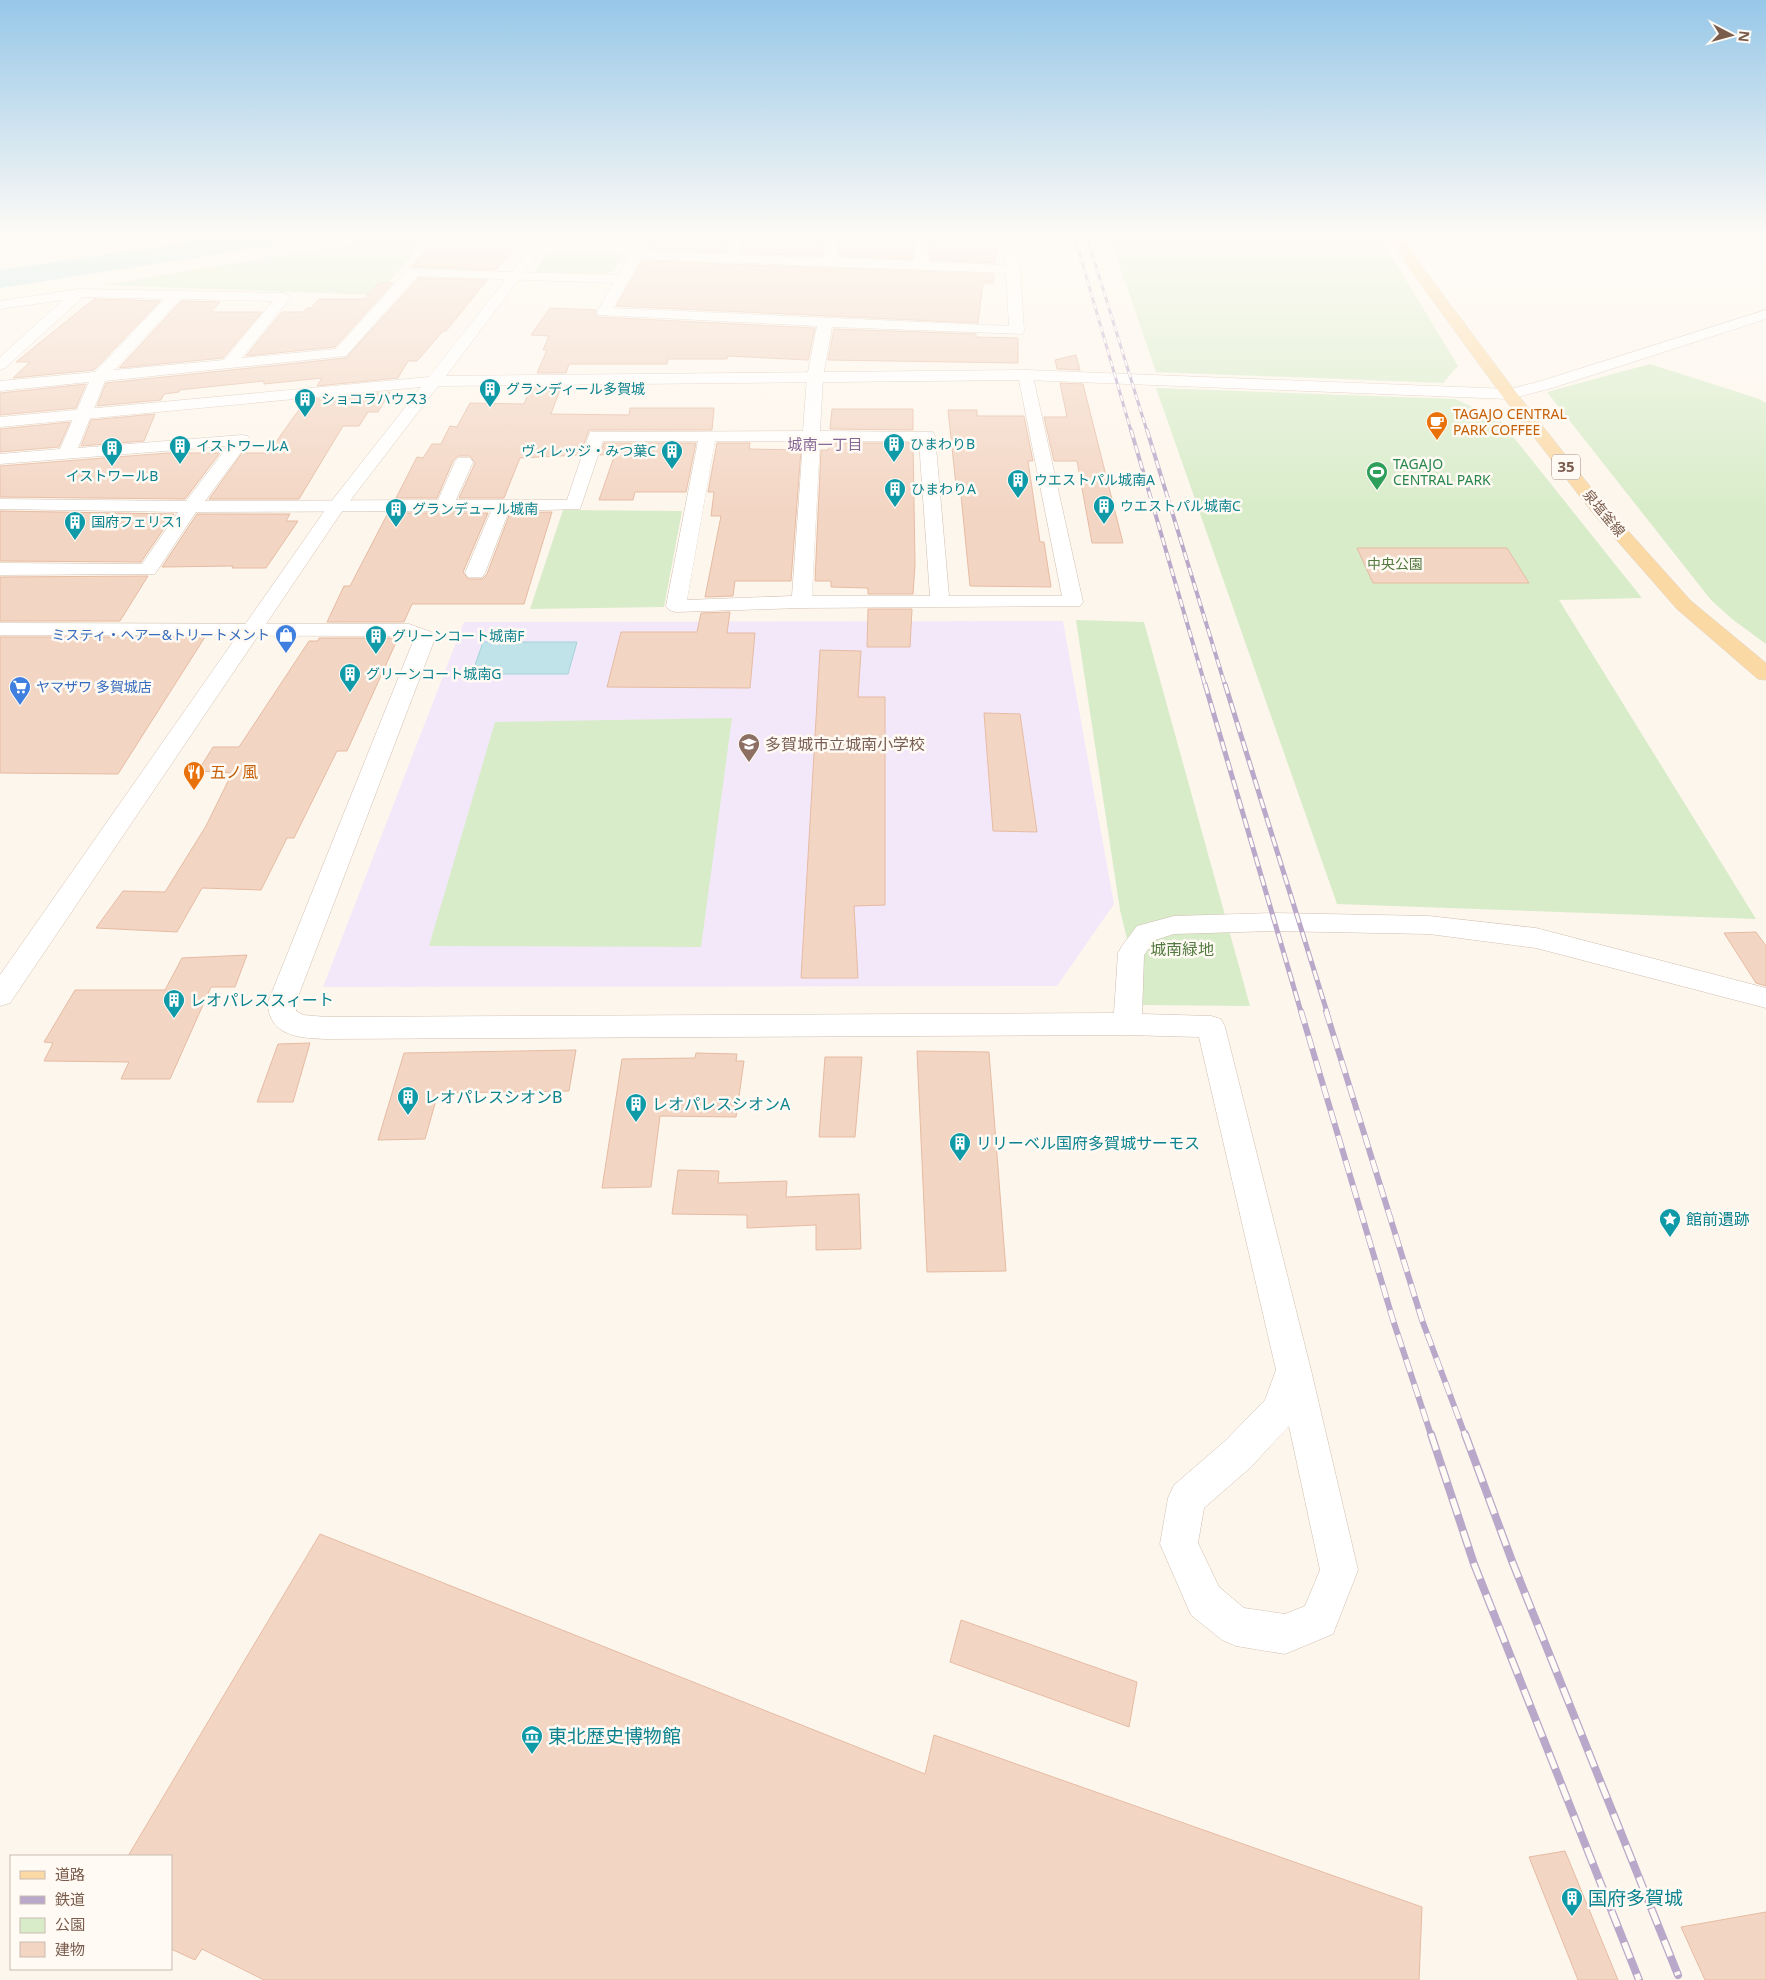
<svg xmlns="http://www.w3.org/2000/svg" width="1766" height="1980" font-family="'Noto Sans','Noto Sans JP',sans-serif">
<rect width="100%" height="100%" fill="#fdf6ec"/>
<polygon fill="#f3e8fa" points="1063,621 1114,904 1057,986 323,987 464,622"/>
<g fill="#d8ecc9">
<polygon points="409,234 430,234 378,295 105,285"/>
<polygon points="1109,234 1378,234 1458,366 1443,383 1156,372"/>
<polygon points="548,253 625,254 614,271 603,274 535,272"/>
<polygon points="1650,364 1759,399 1766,403 1766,644 1732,619 1711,600 1547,392"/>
<polygon points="1156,388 1455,399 1499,419 1642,598 1559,600 1756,919 1337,904"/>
<polygon points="563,510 682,511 664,607 530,609"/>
<polygon points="1076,620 1144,622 1250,1006 1143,1005 1120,910"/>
<polygon points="732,718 701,947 429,946 495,722"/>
</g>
<polygon fill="#bfe3e8" stroke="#a5d3da" points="483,642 577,642 568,674 472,674"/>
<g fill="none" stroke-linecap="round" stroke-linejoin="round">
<polygon fill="#bfe3e8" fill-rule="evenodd" points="243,234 309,234 305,240 295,242 0,288 0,270"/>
</g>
<g fill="#f3d5c3" stroke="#e6bba3">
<polygon points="440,234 526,234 496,270 411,267"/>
<polygon points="656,234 730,234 725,252 648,249"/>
<polygon points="746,234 824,234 822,256 741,253"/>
<polygon points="840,234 912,234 913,259 839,256"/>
<polygon points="928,234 998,234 995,263 931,260"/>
<polygon points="642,261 994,274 993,283 983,283 978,323 616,306"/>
<polygon points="418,278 487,280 446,331 443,331 417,361 408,361 398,378 317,386 322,378 264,384 264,381 179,390 179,392 164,394 161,400 97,406 106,383 346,358"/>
<polygon points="379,283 393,283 335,347 246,356 282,312 303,312 307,308 311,308 319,299 364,299"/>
<polygon points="94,299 160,301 94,370 13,378 30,362 16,362"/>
<polygon points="181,301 220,302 211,312 262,312 223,358 119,368"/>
<polygon points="550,308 596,310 595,313 599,317 815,328 808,360 727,356 727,359 668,359 667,364 569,364 566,373 537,373 547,350 543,350 549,336 531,335"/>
<polygon points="834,329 976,334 976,337 1018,338 1018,363 828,360"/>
<polygon points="1076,355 1080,370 1057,369 1055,360"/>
<polygon points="1060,383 1083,384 1123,543 1092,543 1077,461 1054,461 1044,417 1067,417"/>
<polygon points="86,384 76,408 0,415 0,393"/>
<polygon points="531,387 561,387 551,414 629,415 630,408 714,408 712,430 589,430 580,455 520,458 504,498 459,498 475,463 470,456 458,456 453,461 437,498 396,498 417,457 423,458 432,444 441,444 450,426 457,427 470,403 524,404"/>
<polygon points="390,392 378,412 368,412 359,426 343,426 299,499 209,499 242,453 268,453 306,400"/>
<polygon points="832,409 913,409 913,430 830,429"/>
<polygon points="948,410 977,410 977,416 1024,416 1033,461 1028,461 1040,542 1044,542 1051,587 970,586 961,495 957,495"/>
<polygon points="155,414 144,441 81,446 91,420"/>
<polygon points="70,422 59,447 0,452 0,429"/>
<polygon points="604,443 696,443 686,492 635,492 633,500 599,500 615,454 600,455"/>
<polygon points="717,443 750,443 749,449 801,450 791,581 735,581 733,596 705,597 721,516 711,516 714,492 708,492"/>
<polygon points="829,443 913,443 915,564 913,594 868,594 868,588 831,587 831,581 815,581 821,450 828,450"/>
<polygon points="168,453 220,453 185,499 0,497 0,466"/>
<polygon points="0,511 174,514 141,562 0,561"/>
<polygon points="552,512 524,604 412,604 404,622 327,622 344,586 350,586 388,513 488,513 463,572 468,579 482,579 487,574 510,513"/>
<polygon points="197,514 290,514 286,521 298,521 266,568 232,568 233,566 162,567"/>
<polygon points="1357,548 1507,548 1529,583 1373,583"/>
<polygon points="148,576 120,621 0,621 0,577"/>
<polygon points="868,609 912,609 910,647 867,647"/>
<polygon points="730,612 727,633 755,633 750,688 607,687 621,632 697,632 701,613"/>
<polygon points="0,637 205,637 118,774 0,773"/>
<polygon points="319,638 398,638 347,751 337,751 294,838 287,838 261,890 202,888 177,932 96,928 123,891 165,892 206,826 232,773 198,771 213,747 239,747 309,641 318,641"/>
<polygon points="820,650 861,651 858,697 885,697 885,905 854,906 858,978 801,978"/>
<polygon points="984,713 1020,714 1037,832 993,831"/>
<polygon points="1756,932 1766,946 1766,986 1756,983 1724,933"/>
<polygon points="247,955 235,987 211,987 170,1079 121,1079 129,1062 44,1061 53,1043 44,1042 75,990 165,990 182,958"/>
<polygon points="310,1043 293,1102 257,1102 278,1044"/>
<polygon points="576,1050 569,1091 438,1093 425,1139 378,1140 404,1053"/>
<polygon points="917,1051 989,1052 1006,1271 927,1272"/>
<polygon points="696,1053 737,1054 736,1061 744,1061 736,1117 660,1116 651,1187 602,1188 622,1059 695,1058"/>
<polygon points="825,1057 862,1057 855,1137 819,1137"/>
<polygon points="678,1170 719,1171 718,1183 787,1181 786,1197 859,1194 861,1249 816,1250 816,1225 747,1228 747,1215 672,1214"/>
<polygon points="320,1534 925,1774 934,1735 1422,1907 1419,1980 264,1980 202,1949 195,1960 171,1949 171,1856 128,1856"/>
<polygon points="961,1620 1137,1682 1129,1727 950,1662"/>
<polygon points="1565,1851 1618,1980 1578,1980 1529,1857"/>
<polygon points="1766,1912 1766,1980 1705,1980 1681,1927"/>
</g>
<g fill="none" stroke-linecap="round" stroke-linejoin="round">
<g stroke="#d1beb0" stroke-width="1">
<g id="street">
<path d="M642 234H654L645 251 726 254 732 234H744L739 255 824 258 826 234H838L837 258 915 261 914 234H926L929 262 1005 265 1000 234H1012L1020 269 1024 331 1022 334 832 327 823 377 820 431 933 432 935 436 949 596H1062L1018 375 1026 370 1032 372 1083 602 1080 606 802 608 676 612 669 610 666 606 698 441H603L580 509 509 511 485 573 482 577H468L465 573 491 511 196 512 155 574 0 575V563L142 564 178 512 0 509V499L186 501 228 446 0 464V454L60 449 89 382 0 391V381L95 372 164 299 83 297 5 368 0 370V357L63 300 0 309V301L79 289 284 293 291 297 242 358 336 349 408 269 618 275ZM641 259 1006 273 1009 326 613 308ZM417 276 613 283 597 312 599 315 817 326 807 377 803 431 590 432 567 500H456L473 462 470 458H458L455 462 438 500 205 501 250 440 248 436 242 435 78 448 105 381 346 356ZM180 299 273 301 224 360 114 370ZM715 441H803L792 596 687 600ZM820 441H919L930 596H812Z"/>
<polygon points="1766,310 1766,319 1552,388 1509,399 1501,394 1503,391 1541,381"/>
<path d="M0 623 409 624 431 632 434 641 296 1002V1011L303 1015 326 1017 1114 1013 1118 953 1122 946 1137 926 1174 916 1274 913 1429 916 1536 928 1766 988V1008L1536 948 1429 934 1274 931 1174 934 1155 940 1144 955 1142 1014 1211 1016 1221 1019 1225 1027 1311 1370 1358 1570 1333 1634 1285 1654 1236 1646 1222 1640 1191 1615 1160 1544 1168 1498 1174 1485 1225 1441 1265 1400 1276 1370 1199 1037 1127 1035 326 1039C299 1038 268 1036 268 1002L414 639 406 636 0 635ZM1289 1426 1320 1570 1305 1606 1285 1614 1244 1608 1219 1587 1198 1543 1204 1508 1251 1467Z"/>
</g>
</g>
<g stroke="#d6c0b0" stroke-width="1">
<polygon id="secondary" points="541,234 553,234 446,376 1026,370 1509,389 1517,394 1509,399 1026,380 438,386 343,510 10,1003 0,1006 0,975 330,503 421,387 0,427 0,417 429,377"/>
</g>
<g stroke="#dad1cd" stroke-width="1">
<polygon id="primary" points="1390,234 1402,234 1417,260 1515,391 1604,504 1691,601 1766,663 1766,680 1758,679 1677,609 1592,512 1503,397 1406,264"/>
</g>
<use href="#street" fill="#fff" fill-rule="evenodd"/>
<use href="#secondary" fill="#fff" fill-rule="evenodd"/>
<use href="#primary" fill="#fbd9a5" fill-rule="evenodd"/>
<g stroke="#b9a8c9" stroke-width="3">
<g id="rail-far4">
<polyline points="1074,234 1131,431"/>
<polyline points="1086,234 1147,431"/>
<polyline points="0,241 50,234"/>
</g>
</g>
<g stroke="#b9a8c9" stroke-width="4">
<g id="rail-far3">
<polyline points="1131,430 1205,685"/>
<polyline points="1147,430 1225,685"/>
</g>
</g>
<g stroke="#b9a8c9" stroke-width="5">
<g id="rail-far2">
<polyline points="1205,684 1301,1012"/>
<polyline points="1225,684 1327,1012"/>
</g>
</g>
<g stroke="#b9a8c9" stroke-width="6">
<g id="rail-far1">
<polyline points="1301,1011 1393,1320 1431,1435"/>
<polyline points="1326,1011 1422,1320 1465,1435"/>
</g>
</g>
<g stroke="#b9a8c9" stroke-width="8">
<g id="rail">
<polyline points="1431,1434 1474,1564 1639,1980"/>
<polyline points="1465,1434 1512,1561 1678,1975"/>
</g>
</g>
<use href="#rail-far4" stroke="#fffaf3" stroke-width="2" stroke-dasharray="6" stroke-linecap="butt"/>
<use href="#rail-far3" stroke="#fffaf3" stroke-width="2.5" stroke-dasharray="8" stroke-linecap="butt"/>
<use href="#rail-far2" stroke="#fffaf3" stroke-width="3" stroke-dasharray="10" stroke-linecap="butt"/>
<use href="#rail-far1" stroke="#fffaf3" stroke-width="4.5" stroke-dasharray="13" stroke-linecap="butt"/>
<use href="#rail" stroke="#fffaf3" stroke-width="5.5" stroke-dasharray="17" stroke-linecap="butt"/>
</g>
<linearGradient id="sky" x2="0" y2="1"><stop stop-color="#97c7e8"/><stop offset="0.46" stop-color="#fefbf6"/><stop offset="1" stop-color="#fefbf6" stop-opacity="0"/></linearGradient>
<rect width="1766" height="511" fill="url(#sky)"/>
<defs>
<g id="building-pin" transform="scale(1.125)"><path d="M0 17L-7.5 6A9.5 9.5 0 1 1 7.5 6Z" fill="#0f9aa8" stroke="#fffaf3"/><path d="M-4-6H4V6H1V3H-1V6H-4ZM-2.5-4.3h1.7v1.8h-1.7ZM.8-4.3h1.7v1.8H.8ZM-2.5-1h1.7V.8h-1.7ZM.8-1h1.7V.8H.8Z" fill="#fff"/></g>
<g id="cafe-pin" transform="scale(1.125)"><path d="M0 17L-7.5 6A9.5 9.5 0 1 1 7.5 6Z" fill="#e8710a" stroke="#fffaf3"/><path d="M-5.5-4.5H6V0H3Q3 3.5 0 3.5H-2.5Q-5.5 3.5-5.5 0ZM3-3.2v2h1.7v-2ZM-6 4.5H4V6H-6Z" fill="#fff"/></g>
<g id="stadium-pin" transform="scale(1.125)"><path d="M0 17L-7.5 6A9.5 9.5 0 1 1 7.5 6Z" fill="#2e9e5b" stroke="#fffaf3"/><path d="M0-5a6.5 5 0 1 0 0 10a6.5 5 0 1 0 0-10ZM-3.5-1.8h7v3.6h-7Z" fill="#fff"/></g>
<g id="shop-pin" transform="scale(1.125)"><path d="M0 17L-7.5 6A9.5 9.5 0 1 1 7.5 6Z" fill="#3f7fe0" stroke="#fffaf3"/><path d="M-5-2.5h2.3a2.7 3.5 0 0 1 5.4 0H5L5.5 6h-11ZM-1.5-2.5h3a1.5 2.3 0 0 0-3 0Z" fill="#fff"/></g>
<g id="supermarket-pin" transform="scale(1.125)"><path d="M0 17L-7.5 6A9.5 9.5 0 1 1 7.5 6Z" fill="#3f7fe0" stroke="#fffaf3"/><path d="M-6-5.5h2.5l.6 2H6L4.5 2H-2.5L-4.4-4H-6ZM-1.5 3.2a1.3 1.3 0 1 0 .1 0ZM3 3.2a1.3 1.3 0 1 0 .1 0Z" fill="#fff"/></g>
<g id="school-pin" transform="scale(1.125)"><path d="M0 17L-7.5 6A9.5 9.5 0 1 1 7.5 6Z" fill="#8d6e63" stroke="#fffaf3"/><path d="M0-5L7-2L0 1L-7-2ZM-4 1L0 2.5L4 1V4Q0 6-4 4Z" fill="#fff"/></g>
<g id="restaurant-pin" transform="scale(1.125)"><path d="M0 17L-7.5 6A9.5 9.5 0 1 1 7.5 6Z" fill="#e8710a" stroke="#fffaf3"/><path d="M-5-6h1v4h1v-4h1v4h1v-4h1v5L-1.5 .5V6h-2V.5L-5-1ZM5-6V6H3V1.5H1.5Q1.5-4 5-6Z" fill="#fff"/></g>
<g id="sight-pin" transform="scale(1.125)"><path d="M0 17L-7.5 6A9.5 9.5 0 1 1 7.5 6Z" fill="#0f9aa8" stroke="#fffaf3"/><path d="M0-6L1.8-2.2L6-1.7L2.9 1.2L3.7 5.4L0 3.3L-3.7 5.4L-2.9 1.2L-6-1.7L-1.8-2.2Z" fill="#fff"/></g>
<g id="museum-pin" transform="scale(1.125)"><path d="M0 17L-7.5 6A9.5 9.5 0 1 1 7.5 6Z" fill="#0f9aa8" stroke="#fffaf3"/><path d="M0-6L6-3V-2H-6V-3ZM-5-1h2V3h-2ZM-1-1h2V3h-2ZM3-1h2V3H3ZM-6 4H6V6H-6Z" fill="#fff"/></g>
</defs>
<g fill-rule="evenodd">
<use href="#building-pin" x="490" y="389"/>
<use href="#building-pin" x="305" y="399"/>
<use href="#cafe-pin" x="1437" y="422"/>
<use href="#building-pin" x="894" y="444"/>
<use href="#building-pin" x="180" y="446"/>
<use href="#building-pin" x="112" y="448"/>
<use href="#building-pin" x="672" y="451"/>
<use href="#stadium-pin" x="1377" y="472"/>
<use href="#building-pin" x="1018" y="480"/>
<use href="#building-pin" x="895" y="489"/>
<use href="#building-pin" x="1104" y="506"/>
<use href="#building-pin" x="396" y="509"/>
<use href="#building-pin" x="75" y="522"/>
<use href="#shop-pin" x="286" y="635"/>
<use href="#building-pin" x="376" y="636"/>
<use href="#building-pin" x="350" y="674"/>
<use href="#supermarket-pin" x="20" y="687"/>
<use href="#school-pin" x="749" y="744"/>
<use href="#restaurant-pin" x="194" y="772"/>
<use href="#building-pin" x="174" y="1000"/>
<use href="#building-pin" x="408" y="1097"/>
<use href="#building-pin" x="636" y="1104"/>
<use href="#building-pin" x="960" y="1143"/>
<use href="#sight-pin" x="1670" y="1219"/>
<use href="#museum-pin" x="532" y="1736"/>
<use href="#building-pin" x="1572" y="1898"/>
</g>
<g text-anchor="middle" stroke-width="5" stroke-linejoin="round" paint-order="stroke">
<g font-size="14" fill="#0d838f" stroke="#fffaf3" text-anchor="start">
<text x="506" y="394">グランディール多賀城</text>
<text x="321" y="404">ショコラハウス3</text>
<text x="910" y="449">ひまわりB</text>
<text x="196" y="451">イストワールA</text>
<text x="656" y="456" text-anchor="end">ヴィレッジ・みつ葉C</text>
<text x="112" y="481" text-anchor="middle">イストワールB</text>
<text x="1034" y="485">ウエストパル城南A</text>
<text x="911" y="494">ひまわりA</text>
<text x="1120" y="511">ウエストパル城南C</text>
<text x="412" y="514">グランデュール城南</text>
<text x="91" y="527">国府フェリス1</text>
<text x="392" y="641">グリーンコート城南F</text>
<text x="366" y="679">グリーンコート城南G</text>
</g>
<g font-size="14" fill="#c56008" stroke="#fffaf3" text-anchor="start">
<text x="1453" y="419">TAGAJO CENTRAL<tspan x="1453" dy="16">PARK COFFEE</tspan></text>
</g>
<g font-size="14" fill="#27864d" stroke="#fffaf3" text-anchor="start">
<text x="1393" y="469">TAGAJO<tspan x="1393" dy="16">CENTRAL PARK</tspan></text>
</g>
<g font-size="14" fill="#7a5c4d" stroke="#fffaf3">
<text transform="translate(1604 513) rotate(50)" y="5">泉塩釜線</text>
</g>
<g font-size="14" fill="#537a41" stroke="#fffaf3">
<text x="1395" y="569">中央公園</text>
</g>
<g font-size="14" fill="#366cbe" stroke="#fffaf3" text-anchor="end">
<text x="270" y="640">ミスティ・ヘアー&amp;トリートメント</text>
<text x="36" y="692" text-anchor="start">ヤマザワ 多賀城店</text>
</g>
<g font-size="15" fill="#846695" stroke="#fffaf3">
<text x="825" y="450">城南一丁目</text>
</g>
<rect fill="#fffaf3" stroke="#a28b7f" stroke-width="1" x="1552" y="454.5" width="28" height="25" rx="4"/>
<g font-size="15" font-weight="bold" fill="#7a5c4d">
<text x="1566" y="472">35</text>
</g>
<g font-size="16" fill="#785e54" stroke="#fffaf3" text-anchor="start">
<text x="765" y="750">多賀城市立城南小学校</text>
</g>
<g font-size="16" fill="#c56008" stroke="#fffaf3" text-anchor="start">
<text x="210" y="778">五ノ風</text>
</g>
<g font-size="16" fill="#537a41" stroke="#fffaf3">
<text x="1182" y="955">城南緑地</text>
</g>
<g font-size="16" fill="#0d838f" stroke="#fffaf3" text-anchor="start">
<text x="190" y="1006">レオパレススィート</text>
<text x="424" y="1103">レオパレスシオンB</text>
<text x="652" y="1110">レオパレスシオンA</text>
<text x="976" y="1149">リリーベル国府多賀城サーモス</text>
<text x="1686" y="1225">館前遺跡</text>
</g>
<g font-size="19" fill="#0d838f" stroke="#fffaf3" text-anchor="start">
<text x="548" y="1743">東北歴史博物館</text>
<text x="1588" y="1905">国府多賀城</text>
</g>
</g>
<rect x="10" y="1855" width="162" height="115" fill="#fffaf3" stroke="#cabbb1"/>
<rect x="20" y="1871" width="25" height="8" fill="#fbd9a5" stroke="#cabbb1"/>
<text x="55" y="1880" font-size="15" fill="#7a5c4d">道路</text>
<rect x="20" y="1896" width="25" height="8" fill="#b9a8c9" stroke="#cabbb1"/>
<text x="55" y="1905" font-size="15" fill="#7a5c4d">鉄道</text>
<rect x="20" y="1918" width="25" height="15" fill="#d8ecc9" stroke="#cabbb1"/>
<text x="55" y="1930" font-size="15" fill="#7a5c4d">公園</text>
<rect x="20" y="1942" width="25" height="15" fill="#f3d5c3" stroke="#cabbb1"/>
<text x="55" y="1955" font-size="15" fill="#7a5c4d">建物</text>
<g transform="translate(1731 35) rotate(96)" stroke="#fffaf3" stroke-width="4" paint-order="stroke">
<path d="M0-4L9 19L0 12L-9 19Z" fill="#7a5c4d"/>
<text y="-8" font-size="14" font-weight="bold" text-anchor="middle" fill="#7a5c4d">N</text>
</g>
</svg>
